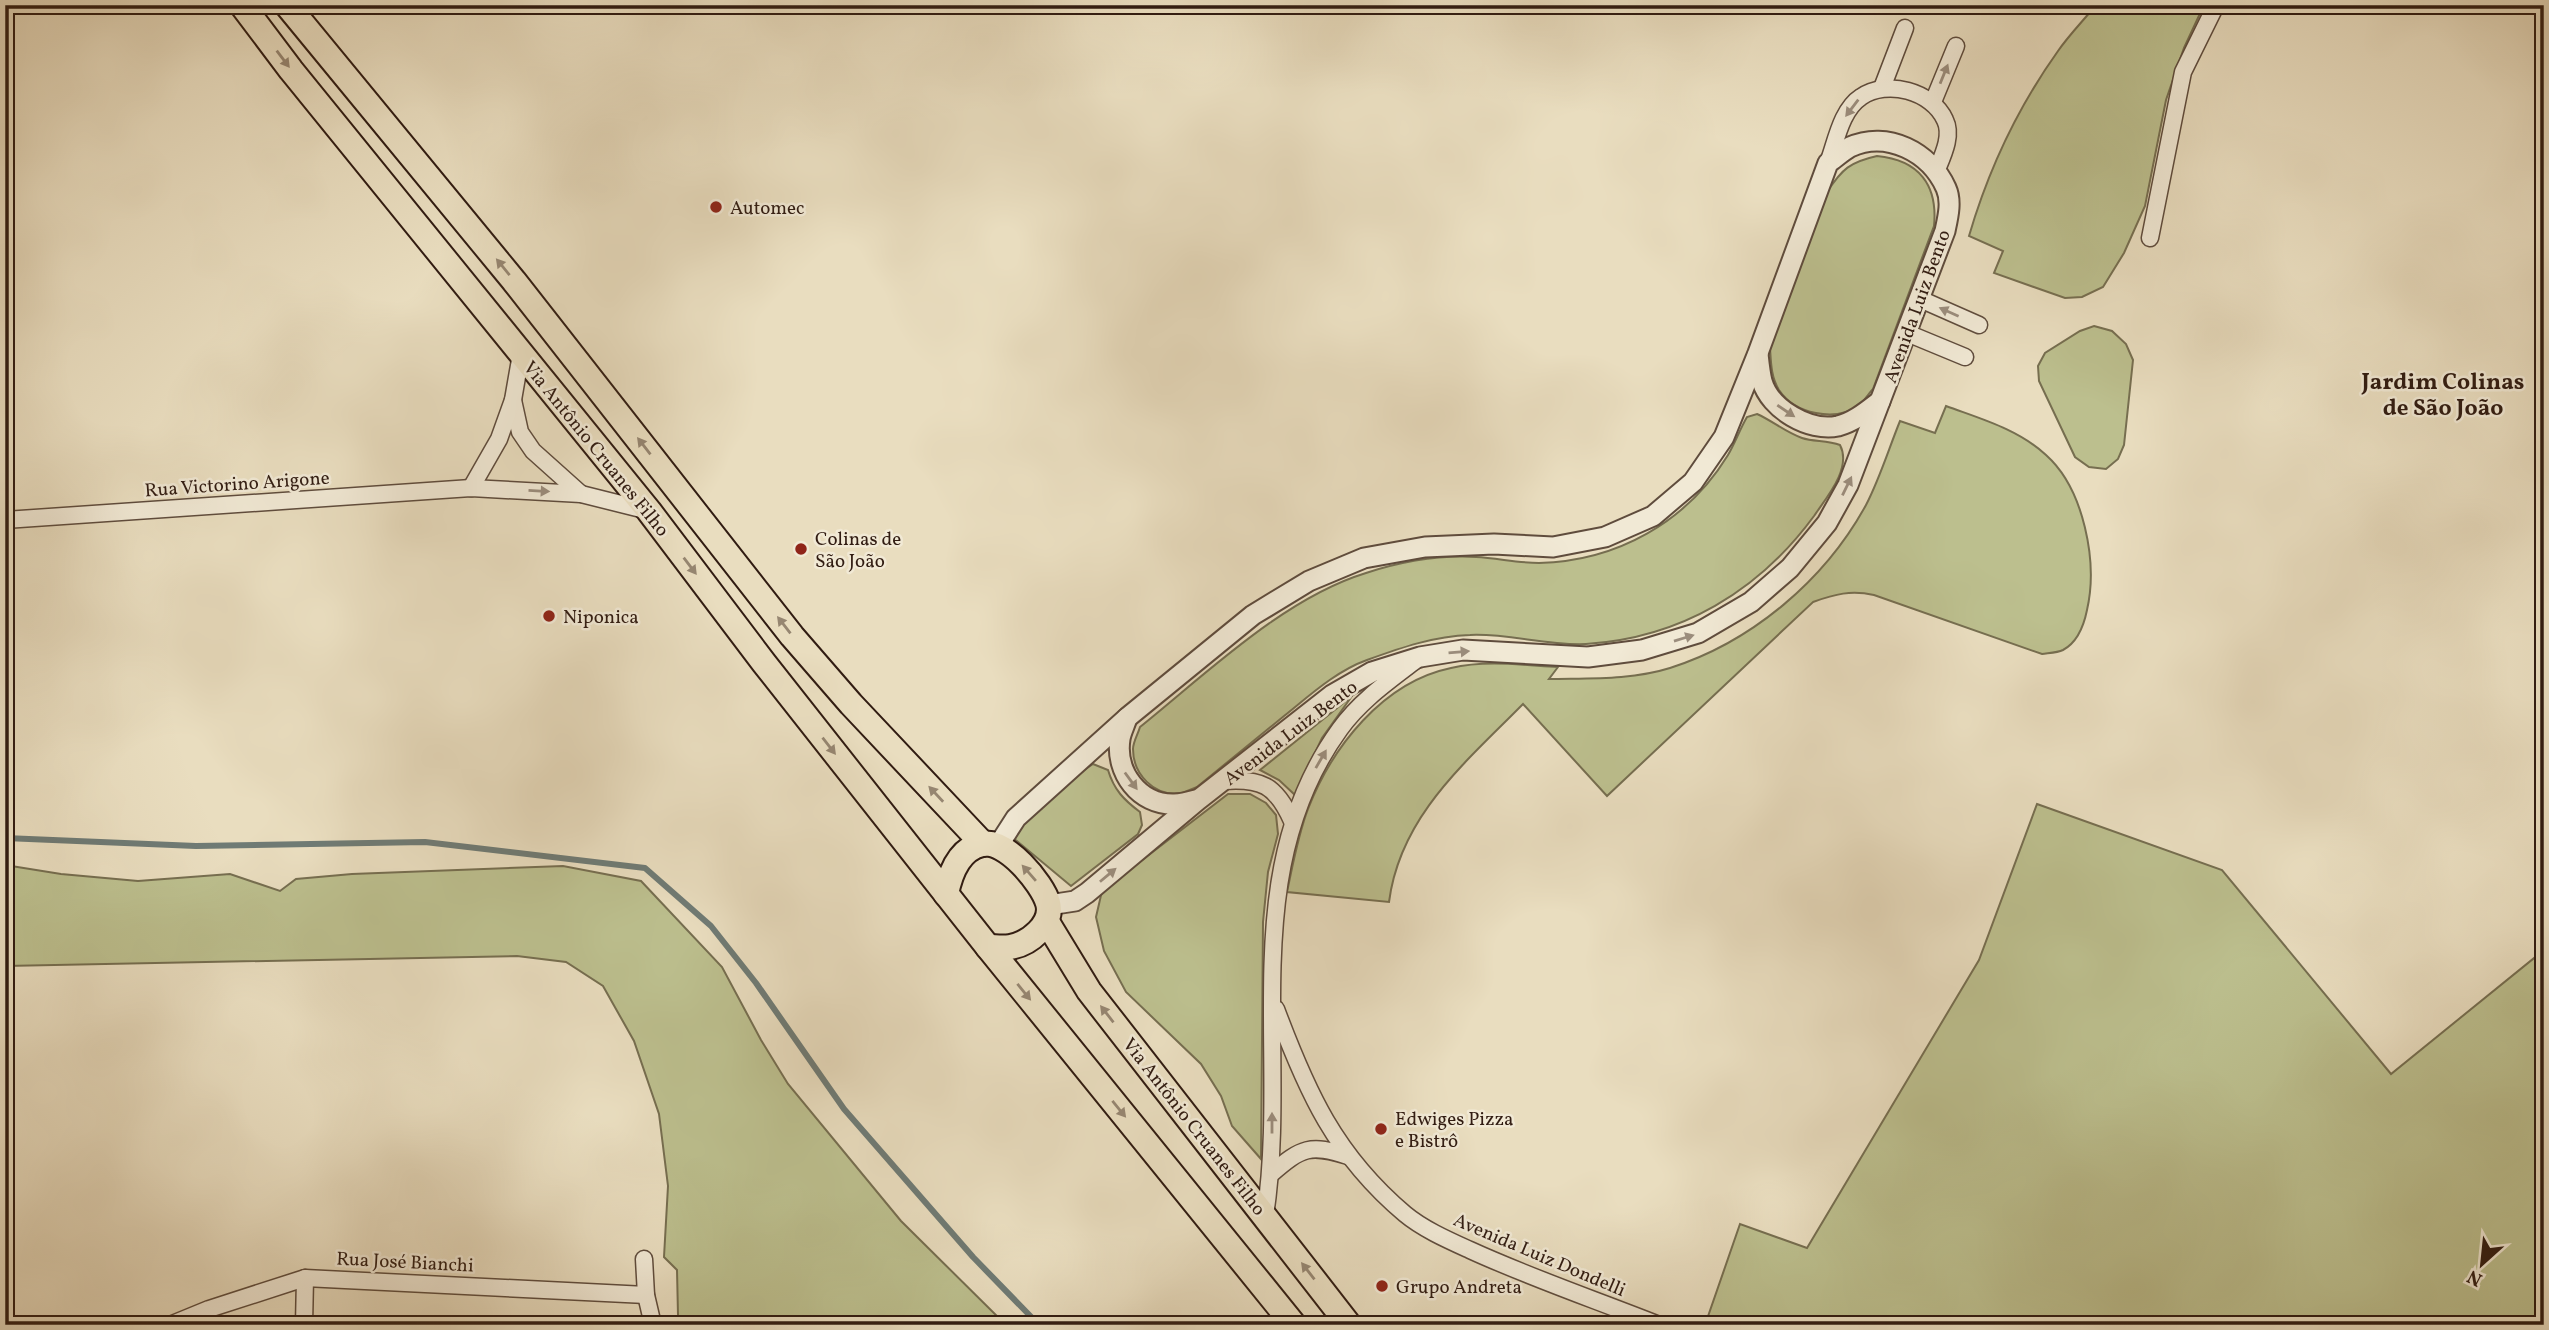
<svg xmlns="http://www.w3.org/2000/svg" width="2549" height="1330" font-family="Vollkorn,serif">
<rect width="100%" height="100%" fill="#e9ddbf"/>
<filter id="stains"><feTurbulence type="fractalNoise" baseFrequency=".00286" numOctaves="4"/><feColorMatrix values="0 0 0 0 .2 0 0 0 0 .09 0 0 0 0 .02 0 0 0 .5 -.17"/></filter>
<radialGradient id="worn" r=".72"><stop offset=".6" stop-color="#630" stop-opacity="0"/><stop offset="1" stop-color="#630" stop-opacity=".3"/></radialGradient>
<g fill="#bcbf8e" stroke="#766e50" stroke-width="2">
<path d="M2096 5H2204L2184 48 2166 100 2145 206 2124 253 2103 287 2082 297 2065 298 1994 273 2003 251 1969 236C1988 171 2018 107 2058 51 2069 35 2083 21 2096 5Z"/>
<path d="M1877 156C1919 160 1938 185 1934 226L1873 389C1868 394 1864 402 1858 406 1835 422 1795 414 1779 390 1771 377 1771 363 1770 348L1827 192C1842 169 1850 162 1877 156Z"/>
<polygon points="2094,326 2112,331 2126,344 2133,360 2124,445 2118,459 2106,469 2089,467 2075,457 2039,381 2038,366 2045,353 2080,331"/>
<path d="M1946 406C1981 419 2018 429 2046 455 2084 489 2098 562 2087 610 2084 625 2078 642 2063 650 2057 653 2048 653 2042 654L1874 595C1851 590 1835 594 1813 602L1607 796 1523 704C1465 763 1400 816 1389 902L1287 892C1293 864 1298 835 1308 809 1332 747 1383 682 1451 668 1486 660 1522 665 1558 667L1549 679C1589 678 1632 680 1670 668 1752 642 1825 580 1866 505 1880 478 1889 448 1900 421L1935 433Z"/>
<path d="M1757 414C1773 421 1785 432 1802 438 1814 442 1827 440 1840 445 1852 468 1827 497 1814 516 1759 591 1681 638 1586 644 1547 646 1508 633 1470 635 1434 636 1400 648 1367 660 1336 671 1309 696 1284 716 1255 740 1226 763 1197 787 1192 789 1186 792 1181 793 1154 797 1133 774 1133 749 1133 742 1138 734 1140 727 1206 674 1284 598 1366 573 1400 562 1440 555 1476 557 1497 558 1518 563 1539 563 1617 561 1687 522 1728 455 1735 443 1740 429 1747 417Z"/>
<polygon points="1352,696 1322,738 1295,795 1279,780 1260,770"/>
<path d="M1093 764 1108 770C1114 790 1124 800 1140 812L1142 825 1138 834 1071 886 1006 832 1081 772Z"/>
<polygon points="1228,794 1250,794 1266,803 1276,815 1278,834 1268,872 1263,922 1261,1159 1232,1126 1221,1096 1201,1064 1126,992 1104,951 1096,917 1102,891"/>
<polygon points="2037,804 2222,870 2391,1074 2544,950 2544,1325 1705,1325 1740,1224 1807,1248 1979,960"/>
<polygon points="5,865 61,874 138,881 230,874 280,891 296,879 352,874 563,866 641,881 722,967 761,1040 788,1084 901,1221 1006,1325 675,1325 678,1315 677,1270 664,1257 668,1186 659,1114 634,1041 603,986 566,962 517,956 5,966"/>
</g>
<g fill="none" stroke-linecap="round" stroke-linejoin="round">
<polyline stroke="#6f7b75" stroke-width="6" points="5,838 196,846 425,842 645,868 711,926 756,983 844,1109 973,1257 1039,1325"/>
<g stroke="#5f4c3d" stroke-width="19">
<g id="minor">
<polyline points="1882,88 1905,28"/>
<polyline points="1933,102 1956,46"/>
<path d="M1828 163C1836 142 1841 110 1861 97 1887 79 1932 91 1945 120 1953 136 1942 157 1936 172"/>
<polyline points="2150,238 2183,72 2216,5"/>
<polyline points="1920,299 1979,325"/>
<polyline points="1907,333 1965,357"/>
<polyline points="513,400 520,432 533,451 581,494"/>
<polyline points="471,488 499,439 513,400 521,354"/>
<polyline points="5,520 471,488 581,494 649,511"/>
<path d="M1223 781C1261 778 1276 785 1292 821"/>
<path d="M1276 1009C1307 1092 1335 1155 1405 1214 1423 1229 1448 1240 1470 1250 1531 1278 1596 1300 1659 1325"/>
<path d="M1271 1174C1302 1147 1310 1144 1348 1156"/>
<path d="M1265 1216C1290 1051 1235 874 1340 729 1360 701 1389 681 1415 661"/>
<polyline points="644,1259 646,1295 653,1325"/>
<polyline points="170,1325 209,1309 305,1278 646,1295"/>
<polyline points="304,1325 305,1278"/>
</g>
</g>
<g stroke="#5f4c3d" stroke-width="23">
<g id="tertiary">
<path d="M1758 354C1759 363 1760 373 1762 381 1770 409 1809 432 1838 426 1854 422 1867 411 1880 401"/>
<path d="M1127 718C1125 725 1121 732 1120 739 1115 772 1139 805 1174 804 1181 804 1189 802 1196 800"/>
<path d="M998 846 1016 818 1128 717 1253 615 1309 581 1364 558 1425 547 1494 544 1553 547 1605 537 1653 516 1693 482 1724 437 1758 353 1828 163C1835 158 1843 151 1850 147 1887 130 1930 152 1946 188 1952 201 1948 217 1945 231L1848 485 1827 523 1790 568 1751 602 1698 633 1642 650 1588 657 1463 650 1420 657 1372 672 1332 695 1198 800 1087 893 1075 901 1049 905"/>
</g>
</g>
<g stroke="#311c12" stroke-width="28">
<g id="primary">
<polyline points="242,5 291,70 649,511 764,663 988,947 1294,1325"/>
<polyline points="287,5 514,281 792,636 851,704 983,844"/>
<path d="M946 894C950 874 959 849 982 844 1006 839 1042 883 1048 903 1054 924 1029 944 1010 947 1003 948 995 947 988 947"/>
<polyline points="1047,922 1089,991 1349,1325"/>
</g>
</g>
<use href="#minor" stroke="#f1e9d5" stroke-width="16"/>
<use href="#tertiary" stroke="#f1e9d5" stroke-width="19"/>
<use href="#primary" stroke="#e9ddbf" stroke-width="24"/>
</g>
<defs><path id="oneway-solid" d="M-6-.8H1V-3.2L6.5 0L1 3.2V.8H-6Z" transform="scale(1.75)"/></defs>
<g fill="#968671">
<use href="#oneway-solid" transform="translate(283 59) rotate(53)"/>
<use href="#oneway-solid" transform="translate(503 267) rotate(-129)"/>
<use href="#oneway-solid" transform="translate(644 446) rotate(-128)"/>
<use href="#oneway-solid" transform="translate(690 566) rotate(53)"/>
<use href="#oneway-solid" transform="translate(784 625) rotate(-128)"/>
<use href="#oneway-solid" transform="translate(829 746) rotate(52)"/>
<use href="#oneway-solid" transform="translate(936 794) rotate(-133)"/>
<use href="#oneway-solid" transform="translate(1029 873) rotate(-131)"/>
<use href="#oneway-solid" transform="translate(1024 992) rotate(51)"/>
<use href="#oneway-solid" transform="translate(1107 1014) rotate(-128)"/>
<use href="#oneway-solid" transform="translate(1119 1109) rotate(51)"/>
<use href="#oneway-solid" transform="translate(1308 1271) rotate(-128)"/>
</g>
<g fill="#9b8d7d">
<use href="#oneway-solid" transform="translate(1944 74) rotate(-68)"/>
<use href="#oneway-solid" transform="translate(1852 108) rotate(127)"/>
<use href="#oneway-solid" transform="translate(1949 312) rotate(-156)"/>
<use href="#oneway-solid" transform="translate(1786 411) rotate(34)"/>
<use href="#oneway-solid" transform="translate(1847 486) rotate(-64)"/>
<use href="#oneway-solid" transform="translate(539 491) rotate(3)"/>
<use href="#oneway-solid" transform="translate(1684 638) rotate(-17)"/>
<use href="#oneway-solid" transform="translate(1459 652) rotate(-5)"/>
<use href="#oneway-solid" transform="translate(1321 759) rotate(-60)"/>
<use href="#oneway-solid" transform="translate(1131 781) rotate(54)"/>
<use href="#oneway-solid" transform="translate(1108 875) rotate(-40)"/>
<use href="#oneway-solid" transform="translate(1272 1123) rotate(-90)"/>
</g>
<g fill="#8f2418" stroke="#f1e9d5" stroke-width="2.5">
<circle cx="716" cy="207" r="7"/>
<circle cx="801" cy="549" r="7"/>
<circle cx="549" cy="616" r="7"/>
<circle cx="1381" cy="1129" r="7"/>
<circle cx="1382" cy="1286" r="7"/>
</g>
<g text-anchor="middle" stroke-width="5" stroke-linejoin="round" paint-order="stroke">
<g font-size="19" fill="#311c12" stroke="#f1e9d5" text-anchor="start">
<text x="730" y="214">Automec</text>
<text x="815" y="545">Colinas de<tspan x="815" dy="22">São João</tspan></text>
<text x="563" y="623">Niponica</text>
<text x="1395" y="1125">Edwiges Pizza<tspan x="1395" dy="22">e Bistrô</tspan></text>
<text x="1396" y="1293">Grupo Andreta</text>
</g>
<g font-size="19" fill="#311c12" stroke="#f1e9d5">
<text transform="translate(1916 306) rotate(-70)" y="7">Avenida Luiz Bento</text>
<text transform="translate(597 448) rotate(51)" y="7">Via Antônio Cruanes Filho</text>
<text transform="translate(237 483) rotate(-4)" y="7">Rua Victorino Arigone</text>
<text transform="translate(1290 732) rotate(-37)" y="7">Avenida Luiz Bento</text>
<text transform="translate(1195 1126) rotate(52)" y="7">Via Antônio Cruanes Filho</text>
<text transform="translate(1540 1254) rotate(23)" y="7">Avenida Luiz Dondelli</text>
<text transform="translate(405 1261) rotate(3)" y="7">Rua José Bianchi</text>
</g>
<g font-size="23" font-weight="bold" fill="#311c12" stroke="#f1e9d5">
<text x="2443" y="389">Jardim Colinas<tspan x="2443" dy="26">de São João</tspan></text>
</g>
</g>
<rect width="2549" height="1330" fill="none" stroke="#e9ddbf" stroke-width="28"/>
<rect x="7" y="7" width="2535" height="1316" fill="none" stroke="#311c12" stroke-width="3.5"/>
<rect x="14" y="14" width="2521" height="1302" fill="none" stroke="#311c12" stroke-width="2"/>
<g transform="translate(2482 1264) rotate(207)" stroke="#f1e9d5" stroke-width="5" paint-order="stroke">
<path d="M0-5L12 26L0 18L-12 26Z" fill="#311c12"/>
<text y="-10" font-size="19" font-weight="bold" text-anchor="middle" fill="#311c12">N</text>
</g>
<rect width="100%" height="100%" filter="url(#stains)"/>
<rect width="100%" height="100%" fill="url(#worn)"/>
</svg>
